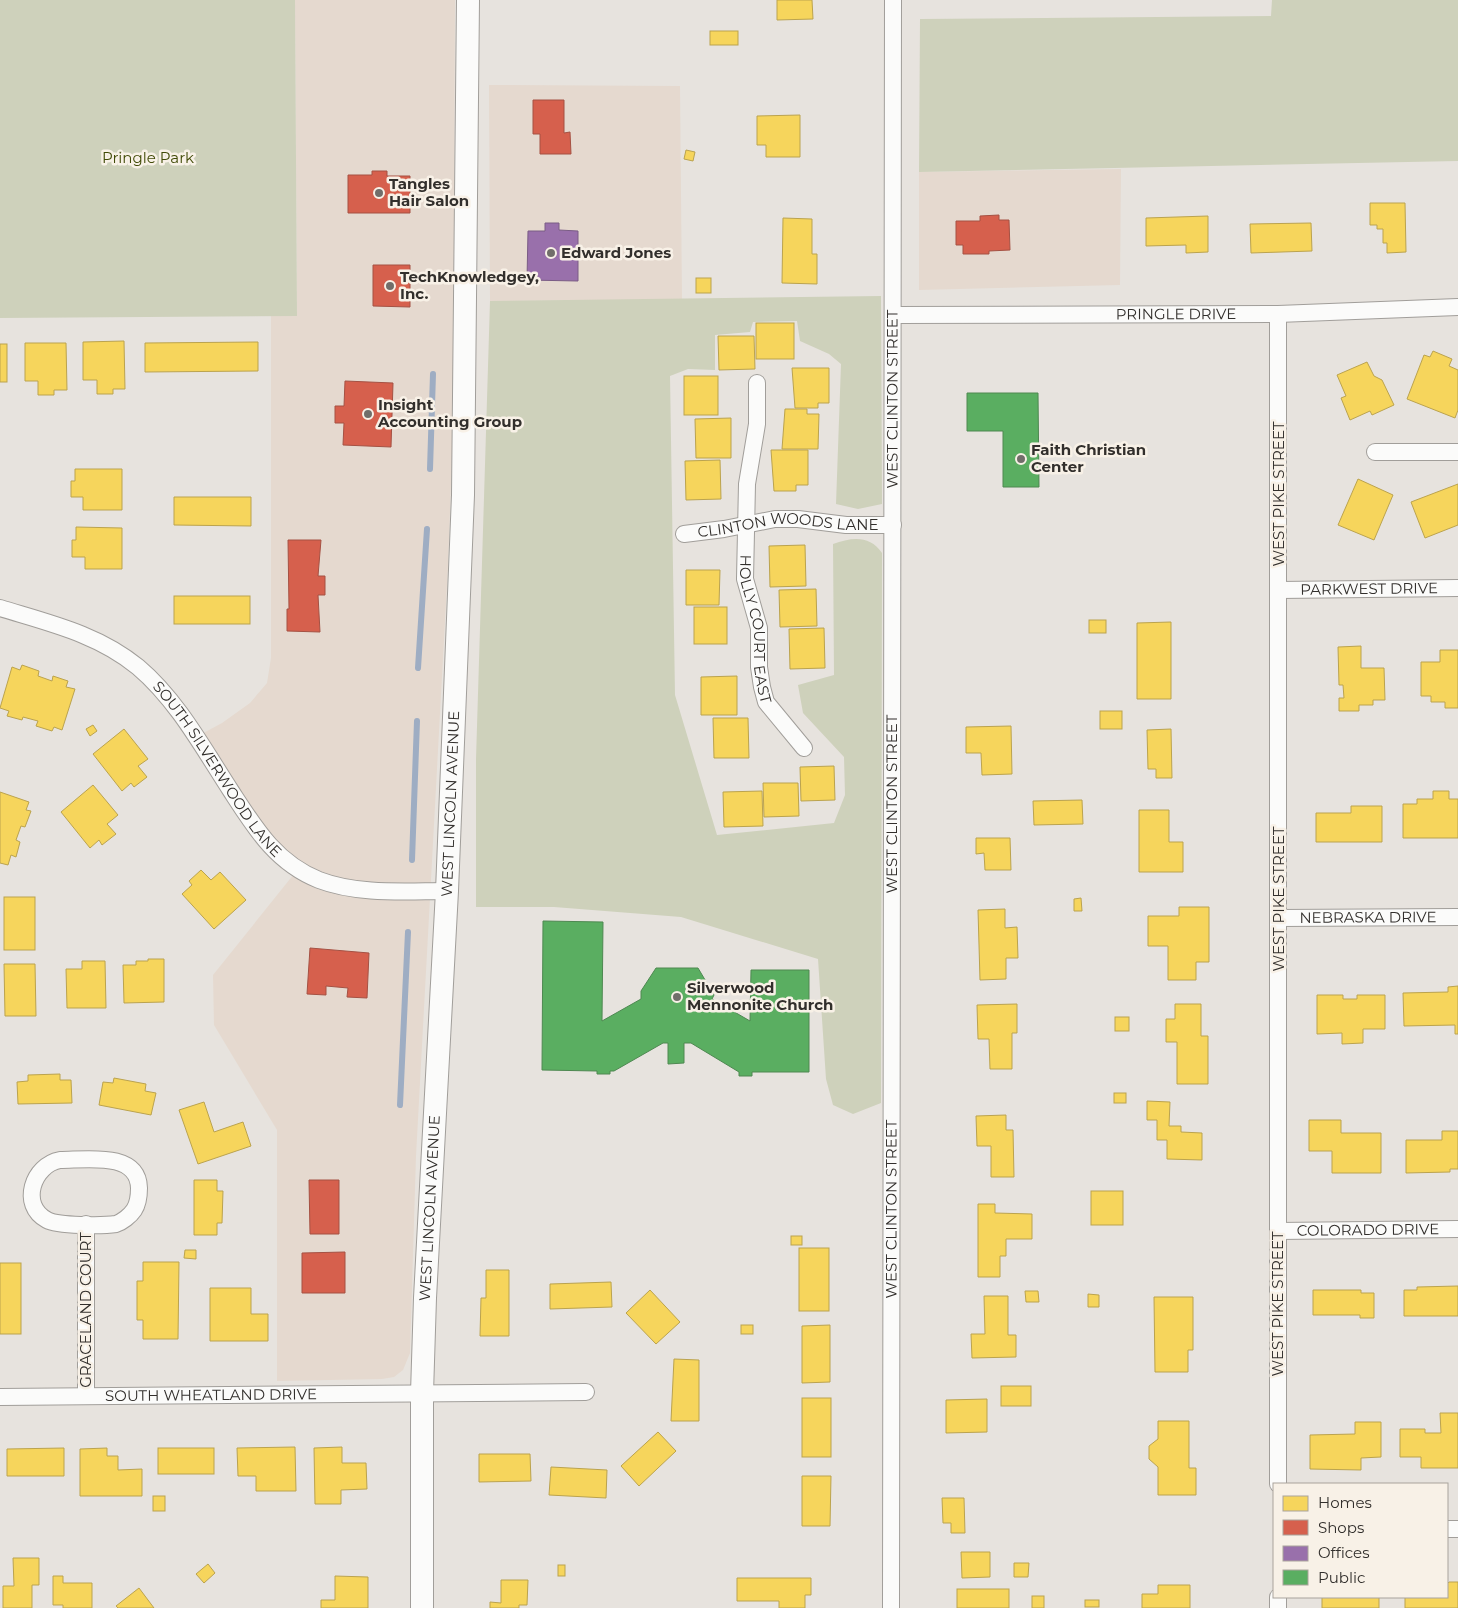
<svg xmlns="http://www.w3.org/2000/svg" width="1458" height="1608" font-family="Montserrat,sans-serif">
<rect width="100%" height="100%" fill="#e7e3de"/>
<g fill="#e5d9cf">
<polygon points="295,0 455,0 453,431 448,566 416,1156 410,1353 403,1370 394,1377 382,1379 277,1381 277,1130 214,1025 213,975 298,869 283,859 196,737 222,723 250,703 267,683 271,658 271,316 297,315"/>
<polygon points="489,85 680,86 682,300 490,301"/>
<polygon points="1121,169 1120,285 919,290 919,172"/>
</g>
<g fill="#ced1bb">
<polygon points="0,0 295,0 297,316 0,318"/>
<polygon points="1272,0 1458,0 1458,161 919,172 920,19 1271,16"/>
<path d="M881 296 882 504 858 509 836 504 841 364 829 354 800 341 797 321 753 322 750 332 715 335V370L688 369 670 376 675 695 717 835 834 823 845 795 844 757 803 713 798 685 834 675 833 544C852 537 870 535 882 553L881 1103 853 1114 833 1105 826 1079 818 959 681 917 554 907H476V759L490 301Z"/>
</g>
<g fill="#f6d55c" stroke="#bba34e">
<polygon points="777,0 812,0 813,19 777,20"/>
<rect x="710" y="31" width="28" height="14"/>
<polygon points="800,115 800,157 766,157 766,145 757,145 757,116"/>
<polygon points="686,150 695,152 693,161 684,159"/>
<polygon points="1370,203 1405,203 1406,252 1387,253 1387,243 1383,243 1383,229 1377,229 1377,225 1370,225"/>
<polygon points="1208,216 1208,252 1186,253 1186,245 1146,246 1146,218"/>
<polygon points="783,218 812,219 812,254 817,254 817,284 782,283"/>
<polygon points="1311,223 1312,251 1251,253 1250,224"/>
<rect x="696" y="278" width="15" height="15"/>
<rect x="756" y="323" width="38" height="36"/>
<polygon points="718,336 754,336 755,369 719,370"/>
<polygon points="124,341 125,389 113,389 113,394 97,394 97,380 83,380 83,342"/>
<polygon points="258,342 258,371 145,372 145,343"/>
<polygon points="25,343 66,343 67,390 54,390 54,395 38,395 38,381 25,381"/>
<rect x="0" y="344" width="7" height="38"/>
<polygon points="1433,351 1452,359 1449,366 1458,370 1458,410 1455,418 1407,399 1424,355 1430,357"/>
<polygon points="1367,362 1374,376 1382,380 1394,405 1372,415 1370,411 1350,420 1341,398 1346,396 1337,375"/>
<polygon points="792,368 829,368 829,403 818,403 818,408 795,408"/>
<rect x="684" y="376" width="34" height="39"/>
<polygon points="785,409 807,409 807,414 819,414 818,449 782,449"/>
<polygon points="731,418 731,458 696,458 695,419"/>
<polygon points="771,450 808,450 808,485 796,485 796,491 774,491"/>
<polygon points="720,460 721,499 686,500 685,461"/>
<polygon points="75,469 122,469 122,510 83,510 83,497 71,497 71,481 75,481"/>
<polygon points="1358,479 1393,495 1374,540 1338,525"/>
<polygon points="1458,484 1458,525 1425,538 1411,502"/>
<polygon points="174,497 251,497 251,526 174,525"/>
<polygon points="76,527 122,528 122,569 85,569 85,557 72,557 72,540 76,540"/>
<polygon points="805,545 806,586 770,587 769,546"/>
<polygon points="686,570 720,570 719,605 686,605"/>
<polygon points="816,589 817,626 780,627 779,590"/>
<rect x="174" y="596" width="76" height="28"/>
<rect x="694" y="607" width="33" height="37"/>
<rect x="1089" y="620" width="17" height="13"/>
<polygon points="1171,622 1171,699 1137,699 1137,623"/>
<polygon points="824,628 825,668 790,669 789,629"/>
<polygon points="1361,646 1361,668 1384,668 1385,700 1373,700 1373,705 1359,705 1359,711 1339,711 1339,698 1344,698 1343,685 1339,685 1338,647"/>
<polygon points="1440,650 1458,650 1458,708 1445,708 1445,702 1431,702 1431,696 1421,696 1421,662 1440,662"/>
<polygon points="22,665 39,671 38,676 52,681 53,676 68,681 66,687 75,689 62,730 54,727 52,731 36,726 38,721 23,717 22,720 7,716 9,711 0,708 12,667 20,670"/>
<polygon points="737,676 737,715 701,715 701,677"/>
<rect x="1100" y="711" width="22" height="18"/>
<polygon points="713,718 748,718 749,758 714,758"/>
<polygon points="93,725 97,731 90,736 86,729"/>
<polygon points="1011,726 1012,774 982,775 981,753 966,753 966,727"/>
<polygon points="124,729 148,759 138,766 147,777 134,787 131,783 122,791 93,754"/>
<polygon points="1171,729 1172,778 1156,778 1156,769 1148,769 1147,730"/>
<polygon points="834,766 835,800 801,801 800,767"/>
<polygon points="763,783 798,783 799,816 764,817"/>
<polygon points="93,785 118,815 107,824 116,834 102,845 99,840 90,848 61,812"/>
<polygon points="762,791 763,826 724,827 723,792"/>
<polygon points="1433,791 1449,791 1449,799 1458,799 1458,838 1403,838 1403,804 1417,804 1417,799 1433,799"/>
<polygon points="0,792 29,802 26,810 31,811 25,827 21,826 16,840 20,842 16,857 11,855 8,865 0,863"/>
<polygon points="1082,800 1083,824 1034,825 1033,801"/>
<polygon points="1351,806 1382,806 1382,842 1316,842 1316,813 1351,813"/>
<polygon points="1139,810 1169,810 1169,842 1183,842 1183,872 1139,872"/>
<polygon points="976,838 1010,838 1011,870 985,870 984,853 976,854"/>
<polygon points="201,870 211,880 220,872 246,900 214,929 182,894 192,885 189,881"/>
<rect x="4" y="897" width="31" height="53"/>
<polygon points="1081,898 1082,911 1074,911 1074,899"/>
<polygon points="1179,907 1209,907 1209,962 1196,962 1196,980 1168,980 1168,946 1148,946 1148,916 1179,916"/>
<polygon points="1005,909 1005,928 1017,927 1018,958 1006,958 1006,979 980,980 978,910"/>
<polygon points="148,959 164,959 164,1002 124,1003 123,965 136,965 136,961 148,961"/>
<polygon points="82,961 105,961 106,1008 67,1008 66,969 82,969"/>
<polygon points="4,964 35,964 36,1016 5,1016"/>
<polygon points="1458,986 1458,1034 1455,1034 1455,1025 1404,1026 1403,993 1448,992 1448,987"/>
<polygon points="1317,995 1343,995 1343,999 1357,999 1357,995 1385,995 1385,1029 1363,1029 1363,1043 1342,1044 1342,1033 1317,1034"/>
<polygon points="1017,1004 1017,1033 1012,1033 1012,1069 990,1069 989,1039 978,1039 977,1005"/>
<polygon points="1175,1004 1201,1004 1201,1036 1208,1036 1208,1084 1177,1084 1177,1042 1166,1042 1166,1019 1175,1019"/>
<rect x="1115" y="1017" width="14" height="14"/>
<polygon points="60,1074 60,1080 71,1080 72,1103 18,1104 17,1082 28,1081 28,1075"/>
<polygon points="114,1078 146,1084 145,1091 156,1093 151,1115 99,1105 103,1082 113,1083"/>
<rect x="1114" y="1093" width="12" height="10"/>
<polygon points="1147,1101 1170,1102 1169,1126 1181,1126 1181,1132 1202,1133 1202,1160 1167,1159 1167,1140 1157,1140 1157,1120 1147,1120"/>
<polygon points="204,1102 214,1132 243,1122 251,1146 198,1164 179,1110"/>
<polygon points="1006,1115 1006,1130 1013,1130 1014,1177 991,1177 991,1146 977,1146 976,1116"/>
<polygon points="1309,1120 1341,1120 1341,1133 1381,1133 1381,1173 1332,1173 1332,1151 1309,1151"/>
<polygon points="1442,1131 1458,1131 1458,1169 1450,1169 1450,1172 1406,1173 1406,1140 1442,1140"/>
<polygon points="194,1180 217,1180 217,1191 223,1191 222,1223 217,1223 217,1235 194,1235"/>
<rect x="1091" y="1191" width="32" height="34"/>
<polygon points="978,1204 995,1204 995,1213 1032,1214 1032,1239 1006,1239 1006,1256 1000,1256 1000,1277 978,1277"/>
<rect x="791" y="1236" width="11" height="9"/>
<rect x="799" y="1248" width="30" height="63"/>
<polygon points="185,1250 196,1250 196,1259 184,1258"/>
<polygon points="143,1262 179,1262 178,1339 143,1339 143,1320 137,1320 137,1281 143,1281"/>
<rect x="0" y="1263" width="21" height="71"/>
<polygon points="486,1270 509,1270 509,1336 480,1336 481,1298 486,1298"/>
<polygon points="611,1282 612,1307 550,1309 550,1284"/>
<polygon points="1458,1286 1458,1316 1404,1316 1404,1290 1417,1290 1417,1287"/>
<polygon points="210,1288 251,1288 251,1314 268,1314 268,1341 210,1341"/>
<polygon points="650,1290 680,1322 656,1344 626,1313"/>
<polygon points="1313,1290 1361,1290 1361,1293 1374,1293 1374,1318 1360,1318 1360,1315 1313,1315"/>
<polygon points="1025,1291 1038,1291 1039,1302 1026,1302"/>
<polygon points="1088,1294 1099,1295 1099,1307 1088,1307"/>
<polygon points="984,1296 1008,1296 1008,1335 1016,1335 1016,1357 972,1358 971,1334 985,1334"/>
<polygon points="1154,1297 1193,1297 1193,1350 1188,1350 1188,1372 1155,1372"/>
<rect x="741" y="1325" width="12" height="9"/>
<polygon points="830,1325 830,1382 802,1383 802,1326"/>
<polygon points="674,1359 699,1360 699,1421 671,1421"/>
<rect x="1001" y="1386" width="30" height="20"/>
<rect x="802" y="1398" width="29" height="59"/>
<polygon points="987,1399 987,1432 946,1433 946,1400"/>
<polygon points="1440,1413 1458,1413 1458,1468 1421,1468 1421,1457 1400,1457 1400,1429 1425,1429 1425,1433 1441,1433"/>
<polygon points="1158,1421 1189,1421 1189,1468 1196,1468 1196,1495 1158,1495 1158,1467 1149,1459 1149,1446 1158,1439"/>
<polygon points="1355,1422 1381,1422 1381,1457 1361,1458 1361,1470 1310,1469 1310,1435 1355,1434"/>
<polygon points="658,1432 676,1451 639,1486 621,1466"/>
<polygon points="295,1447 296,1491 256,1491 256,1476 238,1476 237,1448"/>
<polygon points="342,1447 342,1463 366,1463 367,1489 341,1490 341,1504 315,1504 314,1448"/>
<polygon points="64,1448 64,1476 7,1476 7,1449"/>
<polygon points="107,1448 107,1456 118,1456 118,1470 142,1469 142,1496 80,1496 80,1449"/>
<rect x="158" y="1448" width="56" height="26"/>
<polygon points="479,1454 530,1454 531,1481 479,1482"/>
<polygon points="551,1467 607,1470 606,1498 549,1495"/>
<polygon points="802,1476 831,1476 830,1526 802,1526"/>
<rect x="153" y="1496" width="12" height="15"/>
<polygon points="942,1498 964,1498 965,1533 951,1533 951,1523 943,1523"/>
<polygon points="961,1552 990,1552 990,1577 962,1578"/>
<polygon points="13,1558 39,1558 39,1585 32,1585 32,1608 3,1608 3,1586 14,1586"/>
<polygon points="1014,1563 1029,1563 1028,1577 1014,1577"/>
<polygon points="208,1564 215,1573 204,1583 196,1574"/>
<rect x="558" y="1565" width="7" height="11"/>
<polygon points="53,1576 63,1576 63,1583 92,1583 92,1608 63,1608 63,1605 53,1605"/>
<polygon points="335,1576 368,1577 368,1608 321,1608 321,1600 335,1600"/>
<polygon points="737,1578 811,1578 811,1595 805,1595 805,1608 779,1608 779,1601 737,1601"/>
<polygon points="501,1580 528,1580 527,1605 519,1605 519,1608 490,1608 490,1602 501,1603"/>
<polygon points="1449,1582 1458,1582 1458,1608 1405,1608 1405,1597 1447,1597 1447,1584"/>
<polygon points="1158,1585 1190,1585 1190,1608 1142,1608 1142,1594 1158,1594"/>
<polygon points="139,1588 154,1608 118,1608 116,1606"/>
<rect x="957" y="1589" width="52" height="19"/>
<rect x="1032" y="1596" width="12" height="12"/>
<rect x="1322" y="1597" width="57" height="11"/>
<rect x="1085" y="1600" width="14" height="7"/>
</g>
<g fill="#d6604d" stroke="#a55143">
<polygon points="533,100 564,100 564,133 570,132 571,154 540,154 540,134 533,134"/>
<polygon points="372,171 387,171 387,176 410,176 410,213 348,213 348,175 372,175"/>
<polygon points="999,215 999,220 1009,220 1010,250 989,251 989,254 963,254 963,245 956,245 956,221 980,221 980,216"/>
<polygon points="373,265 410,265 410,307 373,306"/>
<polygon points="345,381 393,383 391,447 343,445 344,423 335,423 335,406 344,406"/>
<polygon points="288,540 321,540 318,576 325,576 325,595 318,595 320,632 287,631 287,609 289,609"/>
<polygon points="310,948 369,953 367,998 347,997 348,988 326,986 326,995 307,994"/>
<polygon points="309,1180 339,1180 339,1234 310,1234"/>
<polygon points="345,1252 345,1293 302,1293 302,1253"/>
</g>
<polygon fill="#9970ab" stroke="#7a5c85" points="545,223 559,223 559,230 578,231 578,281 527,280 528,231 545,231"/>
<g fill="#5aae61" stroke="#4e8851">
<polygon points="967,393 1038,393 1039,487 1003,487 1003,431 967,431"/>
<polygon points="543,921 603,922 602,1021 641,999 641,991 656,968 698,968 714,995 712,999 750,1021 751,970 809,970 809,1072 752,1072 752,1076 739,1076 739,1072 691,1043 684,1043 684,1063 668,1064 668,1043 663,1043 614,1071 610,1071 610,1074 597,1074 597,1071 542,1070"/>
</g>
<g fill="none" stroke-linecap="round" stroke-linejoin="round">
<g stroke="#9eadc3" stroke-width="6">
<polyline points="430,469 433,374"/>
<polyline points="418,668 427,529"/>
<polyline points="412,860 417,721"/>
<polyline points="400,1105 408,932"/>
</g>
<g stroke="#a19e9a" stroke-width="18">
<g id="street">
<polyline points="1278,314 1278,1484"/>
<path id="s1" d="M894 315 1278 314 1458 307"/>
<path id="s2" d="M757 383V424L747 484 745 579 759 628V667L762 687 766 702 804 748"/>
<polyline points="1375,452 1458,452"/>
<path id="s3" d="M684 534 724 529 775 519H798L846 525H893"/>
<path id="s4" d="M1279 590 1458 588"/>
<path id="s5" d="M0 608C49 623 98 634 138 667 177 700 203 748 231 791 255 828 276 863 319 880 358 895 406 891 447 891"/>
<path id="s6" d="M1279 918 1458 917"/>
<path d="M60 1160C86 1160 138 1151 139 1188 139 1196 138 1204 134 1210 130 1216 122 1222 116 1224 103 1226 58 1226 47 1220 19 1205 33 1165 60 1160Z"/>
<path id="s7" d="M1278 1231 1458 1229"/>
<polyline points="86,1396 86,1224"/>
<path id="s8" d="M0 1397 586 1392"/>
<polyline points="1447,1529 1458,1529"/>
<polyline points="1278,1597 1278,1608"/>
<path id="s9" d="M891 1608 893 0"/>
</g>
</g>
<g stroke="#a19e9a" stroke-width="24">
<g id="secondary">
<path id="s10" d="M422 1608V1393L425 1298 447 891 463 495 468 0"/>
</g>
</g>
<use href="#street" stroke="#fbfbfa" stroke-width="16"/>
<use href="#secondary" stroke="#fbfbfa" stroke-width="22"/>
</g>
<g fill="#716e6a" stroke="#f8f1e7" stroke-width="2">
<circle cx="379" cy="193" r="5"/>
<circle cx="551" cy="253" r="5"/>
<circle cx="390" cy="286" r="5"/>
<circle cx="368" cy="414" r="5"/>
<circle cx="1021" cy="459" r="5"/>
<circle cx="677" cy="997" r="5"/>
</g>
<g text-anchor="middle" stroke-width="5" stroke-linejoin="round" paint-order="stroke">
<g font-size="15" fill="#404a06" stroke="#f8f1e7">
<text x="148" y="163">Pringle Park</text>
</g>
<g font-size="15" font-weight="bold" fill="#322f2c" stroke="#f8f1e7" text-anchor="start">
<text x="389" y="189">Tangles<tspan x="389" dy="17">Hair Salon</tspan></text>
<text x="561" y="258">Edward Jones</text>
<text x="400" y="282">TechKnowledgey,<tspan x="400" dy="17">Inc.</tspan></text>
<text x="378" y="410">Insight<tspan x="378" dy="17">Accounting Group</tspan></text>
<text x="1031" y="455">Faith Christian<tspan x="1031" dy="17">Center</tspan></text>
<text x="687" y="993">Silverwood<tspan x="687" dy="17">Mennonite Church</tspan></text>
</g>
<g font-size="15" fill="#322f2c" stroke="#f8f1e7">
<text dy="5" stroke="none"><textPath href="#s1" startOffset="282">PRINGLE DRIVE</textPath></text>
<text dy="5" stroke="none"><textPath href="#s9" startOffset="1209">WEST CLINTON STREET</textPath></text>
<text transform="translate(1279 494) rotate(-90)" y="5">WEST PIKE STREET</text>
<text dy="5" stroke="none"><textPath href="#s3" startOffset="105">CLINTON WOODS LANE</textPath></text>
<text dy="5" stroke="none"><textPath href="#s4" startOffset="90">PARKWEST DRIVE</textPath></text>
<text dy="5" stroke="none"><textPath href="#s2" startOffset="248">HOLLY COURT EAST</textPath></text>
<text dy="5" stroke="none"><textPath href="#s5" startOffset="281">SOUTH SILVERWOOD LANE</textPath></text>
<text dy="5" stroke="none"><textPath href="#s10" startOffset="805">WEST LINCOLN AVENUE</textPath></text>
<text dy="5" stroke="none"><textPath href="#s9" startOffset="804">WEST CLINTON STREET</textPath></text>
<text transform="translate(1279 899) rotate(-90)" y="5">WEST PIKE STREET</text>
<text dy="5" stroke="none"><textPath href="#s6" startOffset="89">NEBRASKA DRIVE</textPath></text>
<text dy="5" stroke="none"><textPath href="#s10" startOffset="400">WEST LINCOLN AVENUE</textPath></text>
<text dy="5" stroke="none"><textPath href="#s9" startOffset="399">WEST CLINTON STREET</textPath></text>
<text dy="5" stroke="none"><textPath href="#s7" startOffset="90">COLORADO DRIVE</textPath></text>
<text transform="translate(1278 1304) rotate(-90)" y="5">WEST PIKE STREET</text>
<text transform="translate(86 1310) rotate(-90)" y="5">GRACELAND COURT</text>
<text dy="5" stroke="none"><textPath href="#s8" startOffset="211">SOUTH WHEATLAND DRIVE</textPath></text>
</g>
</g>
<rect x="1273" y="1483" width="175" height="115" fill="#f8f1e7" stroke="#a9a39c"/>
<rect x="1283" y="1496" width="25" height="15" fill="#f6d55c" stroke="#a9a39c"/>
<text x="1318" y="1508" font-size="15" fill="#322f2c">Homes</text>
<rect x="1283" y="1520" width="25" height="15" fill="#d6604d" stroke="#a9a39c"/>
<text x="1318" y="1533" font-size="15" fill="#322f2c">Shops</text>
<rect x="1283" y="1546" width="25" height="15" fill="#9970ab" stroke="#a9a39c"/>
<text x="1318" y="1558" font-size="15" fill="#322f2c">Offices</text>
<rect x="1283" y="1570" width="25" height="15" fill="#5aae61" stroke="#a9a39c"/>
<text x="1318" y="1583" font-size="15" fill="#322f2c">Public</text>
</svg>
